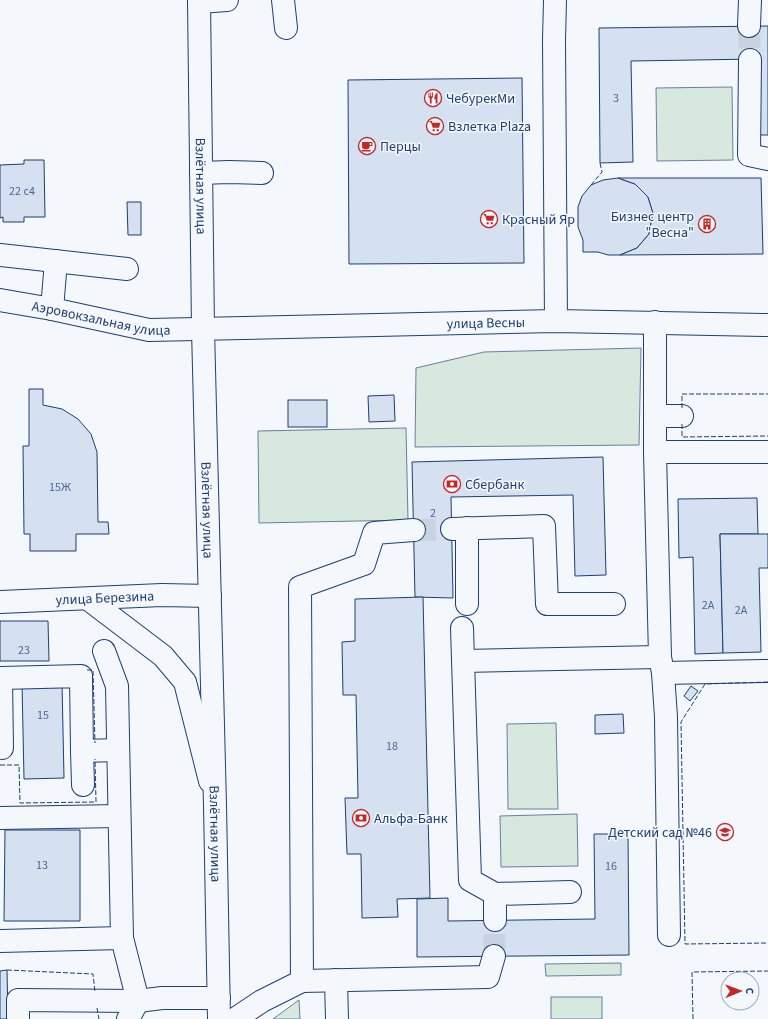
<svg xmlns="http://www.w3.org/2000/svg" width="768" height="1019" font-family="'Source Sans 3',sans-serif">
<rect width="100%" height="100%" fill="#f4f7fb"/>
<g fill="#d7e8df" stroke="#687fa3">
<polygon points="732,87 733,160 657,161 656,88"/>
<polygon points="641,348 639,445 415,447 416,368 484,352"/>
<polygon points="406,428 408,520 259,523 258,431"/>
<polygon points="556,723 558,809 508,809 507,724"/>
<polygon points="577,814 578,866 501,867 500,816"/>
<polygon points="621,963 621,975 546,976 545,964"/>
<rect x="551" y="997" width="51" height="22"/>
<polygon points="299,1000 300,1019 273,1019"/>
</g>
<g fill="#d5e0f0" stroke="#1d3f73">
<polygon points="768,26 768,135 759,135 758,59 631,61 633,162 600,163 599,28"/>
<polygon points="522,78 524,263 349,264 348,80"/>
<polygon points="24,160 44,160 45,217 24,217 24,222 3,222 3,217 0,218 0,165 24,164"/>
<polygon points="618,178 635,184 648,197 653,213 649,234 637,248 620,255 608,255 598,252 583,252 583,240 578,227 578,207 582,196 591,185 603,180"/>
<polygon points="618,178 761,178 763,254 620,255 637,248 649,234 653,213 648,197 635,184"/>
<polygon points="127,202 141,202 141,235 128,235"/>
<polygon points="29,389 43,389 43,405 62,409 78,419 91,434 97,452 98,522 108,522 109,534 76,534 76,551 30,551 30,534 24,534 23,446 29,446"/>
<polygon points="394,395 395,421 369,422 368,396"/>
<rect x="288" y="400" width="39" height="27"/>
<polygon points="603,457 606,575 575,576 573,495 451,497 453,598 415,597 412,462"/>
<polygon points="757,498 758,534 720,534 723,653 695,654 693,557 679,558 678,499"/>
<polygon points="720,534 768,534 768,568 759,568 761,652 723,653"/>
<polygon points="423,597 430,898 397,899 398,917 362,918 361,854 347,854 345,798 358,798 356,695 343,695 342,642 355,641 355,599"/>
<polygon points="0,621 48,621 49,661 0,661"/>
<polygon points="62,682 64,778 24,779 22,683"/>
<polygon points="691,686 698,691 690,701 684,696"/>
<polygon points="623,714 624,733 595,734 595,715"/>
<polygon points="5,830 80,830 80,921 4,921"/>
<polygon points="594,834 628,834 629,955 417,957 417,899 448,898 448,921 595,919"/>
<polygon points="7,970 8,1019 0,1019 0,971"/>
</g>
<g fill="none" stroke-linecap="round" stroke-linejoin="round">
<g stroke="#c9d2e0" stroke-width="22" stroke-dasharray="22 11" stroke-linecap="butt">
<polyline points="749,26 750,60"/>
<polyline points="414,530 452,529"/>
<polyline points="494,956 495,920"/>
</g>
<g stroke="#1d3f73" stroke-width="24">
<g id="minor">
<polyline points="283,0 286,28"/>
<polyline points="555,0 554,40 556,321"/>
<polyline points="199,2 227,0"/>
<polyline points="749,26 750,0"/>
<polyline points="750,60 749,155 768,159"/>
<polyline points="201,173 229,172 262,173"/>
<polyline points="0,255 127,269"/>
<path id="s1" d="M0 300 52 309 149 330 556 321 768 325"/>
<polyline points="52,309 56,261"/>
<polyline points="655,322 655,452 660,657 663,673 666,717 669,935"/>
<polyline points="655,416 682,416"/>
<polyline points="655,452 768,452"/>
<polyline points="467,528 467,604"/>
<polyline points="452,529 544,526 547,604 614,604"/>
<polyline points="88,599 163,656 185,682 210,781"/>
<path id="s2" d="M0 602 162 595 210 596"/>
<polyline points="462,628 470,880 495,894 495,920"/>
<polyline points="104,651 117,686 122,938 138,1001 128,1019"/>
<polyline points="464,661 660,657"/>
<polyline points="663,673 768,671"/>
<polyline points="2,748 1,678 81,676 82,751 118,750"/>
<polyline points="82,751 83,785"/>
<polyline points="0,818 119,816"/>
<polyline points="495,894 570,892"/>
<polyline points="0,941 122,938"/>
<polyline points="336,980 337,1019"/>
<polyline points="302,981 300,587 364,564 374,533 414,530"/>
<polyline points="18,1019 18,1000 138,1001 162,998 219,998"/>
<polyline points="235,1019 262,1001 302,981 488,977 494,956"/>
</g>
</g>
<g stroke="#1d3f73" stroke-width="24">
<g id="major">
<path id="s3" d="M199 0 203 329 215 805 219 1019"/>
</g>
</g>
<use href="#minor" stroke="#f4f7fb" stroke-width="22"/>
<use href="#major" stroke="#f4f7fb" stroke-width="22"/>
<g stroke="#1d3f73" stroke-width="1" stroke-dasharray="5 2" stroke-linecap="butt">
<polyline points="591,185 602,172 600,163"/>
<polyline points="682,408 682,394 768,394"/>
<polyline points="682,424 682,437 768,436"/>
<polyline points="87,670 93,670 95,743"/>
<polyline points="768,682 705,684 681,722 685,944 768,943"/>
<polyline points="0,765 19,765 20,803 96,802 95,759"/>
<polyline points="7,970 93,974 95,992"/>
<polyline points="97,1008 99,1019"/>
<polyline points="693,1019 692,972 768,971"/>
</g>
</g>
<defs>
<g id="restaurant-ring" transform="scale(0.9)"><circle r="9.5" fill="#f4f7fb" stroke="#c62828" stroke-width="1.5"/><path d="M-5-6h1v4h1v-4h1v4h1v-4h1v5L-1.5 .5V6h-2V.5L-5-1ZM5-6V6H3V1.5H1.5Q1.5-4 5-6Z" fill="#c62828"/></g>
<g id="supermarket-ring" transform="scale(0.9)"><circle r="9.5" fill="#f4f7fb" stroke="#c62828" stroke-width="1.5"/><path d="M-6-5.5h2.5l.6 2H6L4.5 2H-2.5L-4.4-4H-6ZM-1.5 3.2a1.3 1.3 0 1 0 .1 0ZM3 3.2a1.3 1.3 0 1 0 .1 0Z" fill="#c62828"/></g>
<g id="cafe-ring" transform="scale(0.9)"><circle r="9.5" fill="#f4f7fb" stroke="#c62828" stroke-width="1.5"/><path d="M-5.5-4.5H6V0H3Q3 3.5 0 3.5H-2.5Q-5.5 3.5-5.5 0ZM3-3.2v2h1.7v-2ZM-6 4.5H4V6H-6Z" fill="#c62828"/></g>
<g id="building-ring" transform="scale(0.9)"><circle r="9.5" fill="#f4f7fb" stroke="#c62828" stroke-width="1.5"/><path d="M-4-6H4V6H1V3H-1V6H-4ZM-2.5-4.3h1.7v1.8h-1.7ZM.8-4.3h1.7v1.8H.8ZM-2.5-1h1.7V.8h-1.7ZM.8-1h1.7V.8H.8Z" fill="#c62828"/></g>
<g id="bank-ring" transform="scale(0.9)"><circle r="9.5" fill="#f4f7fb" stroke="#c62828" stroke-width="1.5"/><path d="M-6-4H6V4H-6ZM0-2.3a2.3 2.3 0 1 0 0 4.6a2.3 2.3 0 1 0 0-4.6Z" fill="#c62828"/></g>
<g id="school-ring" transform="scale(0.9)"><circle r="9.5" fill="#f4f7fb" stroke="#c62828" stroke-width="1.5"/><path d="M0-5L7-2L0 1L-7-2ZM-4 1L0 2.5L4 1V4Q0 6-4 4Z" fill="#c62828"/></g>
</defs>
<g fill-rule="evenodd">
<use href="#restaurant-ring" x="433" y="98"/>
<use href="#supermarket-ring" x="435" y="126"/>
<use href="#cafe-ring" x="367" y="146"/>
<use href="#supermarket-ring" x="489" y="219"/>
<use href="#building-ring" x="707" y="224"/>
<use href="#bank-ring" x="452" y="484"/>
<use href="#bank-ring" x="361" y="818"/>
<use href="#school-ring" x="725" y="832"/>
</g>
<g text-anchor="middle" stroke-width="3" stroke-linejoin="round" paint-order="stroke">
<g font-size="12" fill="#4b6792">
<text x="616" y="102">3</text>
<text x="22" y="195">22 с4</text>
<text x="60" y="491">15Ж</text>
<text x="433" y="517">2</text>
<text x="708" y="609">2А</text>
<text x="741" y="614">2А</text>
<text x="24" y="654">23</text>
<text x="43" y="719">15</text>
<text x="392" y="750">18</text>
<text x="42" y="869">13</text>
<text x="611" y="870">16</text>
</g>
<g font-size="14" fill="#1d3f73" stroke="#f4f7fb" text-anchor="start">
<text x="446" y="103">ЧебурекМи</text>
<text x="448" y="131">Взлетка Plaza</text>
<text x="380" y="151">Перцы</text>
<text x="694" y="221" text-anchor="end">Бизнес центр<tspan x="694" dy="16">"Весна"</tspan></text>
<text x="502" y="224">Красный Яр</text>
<text x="465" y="489">Сбербанк</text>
<text x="374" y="823">Альфа-Банк</text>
<text x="712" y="837" text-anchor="end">Детский сад №46</text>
</g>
<g font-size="14" fill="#1d3f73" stroke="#f4f7fb">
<text dy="5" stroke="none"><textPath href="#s3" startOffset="186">Взлётная улица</textPath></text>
<text dy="5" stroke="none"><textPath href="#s1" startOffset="103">Аэровокзальная улица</textPath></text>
<text dy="5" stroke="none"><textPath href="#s1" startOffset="489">улица Весны</textPath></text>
<text dy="5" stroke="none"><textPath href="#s3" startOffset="510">Взлётная улица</textPath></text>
<text dy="5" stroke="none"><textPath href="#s2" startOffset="105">улица Березина</textPath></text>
<text dy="5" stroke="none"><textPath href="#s3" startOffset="834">Взлётная улица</textPath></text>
</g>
</g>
<g transform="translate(740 991) rotate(89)"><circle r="19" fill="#f4f7fb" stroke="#9eadc5"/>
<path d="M0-3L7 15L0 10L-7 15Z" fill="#c62828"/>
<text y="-6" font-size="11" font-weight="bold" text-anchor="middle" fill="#1d3f73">С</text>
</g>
</svg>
